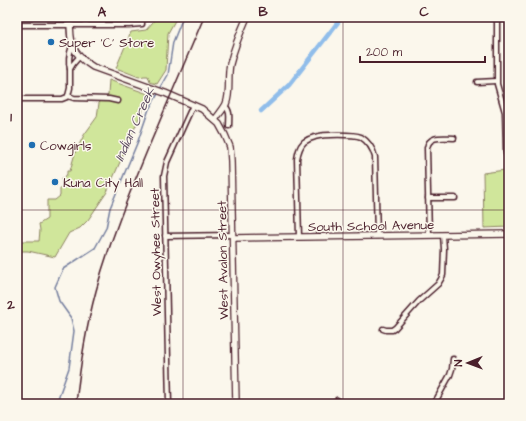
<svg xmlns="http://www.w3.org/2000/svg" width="526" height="421" font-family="'Architects Daughter',sans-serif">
<rect width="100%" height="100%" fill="#fbf7ec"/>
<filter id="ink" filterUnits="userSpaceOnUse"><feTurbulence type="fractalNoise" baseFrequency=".025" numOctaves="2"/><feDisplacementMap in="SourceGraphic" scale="8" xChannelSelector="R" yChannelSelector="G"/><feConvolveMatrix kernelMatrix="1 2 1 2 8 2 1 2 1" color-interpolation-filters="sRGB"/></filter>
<g filter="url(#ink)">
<g fill="#d0e69b" stroke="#8d8263">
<polygon points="153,17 177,17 168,33 166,70 157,84 150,82 148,76 144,76 139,77 116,68 131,32 146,30 153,22"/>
<polygon points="109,80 148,94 143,109 107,192 88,220 80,228 69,233 55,257 28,251 17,251 17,241 39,241 40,230 39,224 47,219 47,200 55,200 60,196 60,188 62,188 62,178 64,178 67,174 67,171 70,171 75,153 84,135 97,117 99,103 108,95"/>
<polygon points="507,168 509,172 509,227 484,228 483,173 505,170"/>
</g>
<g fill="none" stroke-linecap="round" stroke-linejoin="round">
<g stroke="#747e9e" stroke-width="1.5">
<polyline points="160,89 168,75 173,42 183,17"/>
<polyline points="56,404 69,368 74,331 71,318 59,301 55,287 63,269 95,248 106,228 110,208 138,141 149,109 159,92"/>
</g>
<polyline stroke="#90bdea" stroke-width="4.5" points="261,111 289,85 342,17"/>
<g stroke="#4a1f2b" stroke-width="7">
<g id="street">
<polyline points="497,17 497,84 505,112 506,152 509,163"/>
<polyline points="17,25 129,25 142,24 142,17"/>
<path d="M72 46C69 54 68 61 70 69L73 64 79 57"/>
<polyline points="477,82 496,81"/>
<polyline points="68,96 74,98 109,99 118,101"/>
<polyline points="68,96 70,88 70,69"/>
<polyline points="17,99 62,99 67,97 68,96"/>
<path d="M225 106C231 111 229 119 229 126"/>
<polyline points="428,198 455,198"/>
<path d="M429 235 427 148C429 135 443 138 454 138"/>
<polyline points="165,236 232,235"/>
<path d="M299 237 297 159C298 153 299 147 304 142 307 140 311 138 315 137 323 134 354 134 361 137 369 142 373 149 375 157L377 236"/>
<polyline points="383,329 386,330 392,330 395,328 419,301 438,284 441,279 443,275 444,249 443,235"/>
<polyline points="169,404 164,176 167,162 193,105"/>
<polyline points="332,404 337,400"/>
<polyline points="434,404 450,375 452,369 453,359"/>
</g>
</g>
<g stroke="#4a1f2b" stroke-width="8">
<g id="secondary">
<path d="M70 17C70 42 70 53 93 67L165 93 202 109 219 124 225 135 230 147 231 161 236 404"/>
<path d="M215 120C218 115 223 110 226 104 231 92 227 77 230 64 234 48 240 33 247 17"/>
<polyline points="233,238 509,234"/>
</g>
</g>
<use href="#street" stroke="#fbf7ec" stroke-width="4"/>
<use href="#secondary" stroke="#fbf7ec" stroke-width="5.5"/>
<path stroke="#4a1f2b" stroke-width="1.5" d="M76 404C80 366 86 328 96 291 109 243 128 197 147 151 166 106 185 62 204 17"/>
</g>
</g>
<path fill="none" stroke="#4a1f2b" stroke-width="1" stroke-opacity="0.55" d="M183 17V404M343 17V404M17 210H509"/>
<g fill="#1f6fb2" stroke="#fbf7ec" stroke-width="1.5">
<circle cx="51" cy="42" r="4"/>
<circle cx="32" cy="145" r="4"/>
<circle cx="55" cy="182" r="4"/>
</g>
<g text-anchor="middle" stroke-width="3" stroke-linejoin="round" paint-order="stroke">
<g font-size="13" fill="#4a1f2b" stroke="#fbf7ec" text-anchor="start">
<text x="59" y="47">Super 'C' Store</text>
<text x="40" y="150">Cowgirls</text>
<text x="63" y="187">Kuna City Hall</text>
</g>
<g font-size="13" fill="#4a1f2b" stroke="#fbf7ec">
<text transform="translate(371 225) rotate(-1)" y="5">South School Avenue</text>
<text transform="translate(155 252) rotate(-91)" y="5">West Owyhee Street</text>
<text transform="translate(222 260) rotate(-91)" y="5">West Avalon Street</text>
</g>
<g font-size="14" font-style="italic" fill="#5f4e64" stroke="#fbf7ec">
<text transform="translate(134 124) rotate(-66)" y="5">Indian Creek</text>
</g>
</g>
<rect width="526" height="421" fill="none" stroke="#fbf7ec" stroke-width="44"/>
<g transform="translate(468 363) rotate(269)" stroke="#fbf7ec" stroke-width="3" paint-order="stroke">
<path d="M0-3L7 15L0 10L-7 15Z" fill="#4a1f2b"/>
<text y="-6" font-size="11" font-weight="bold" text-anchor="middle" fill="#4a1f2b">N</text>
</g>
<path d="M360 56v6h125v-6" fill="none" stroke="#4a1f2b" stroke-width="2"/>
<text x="366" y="56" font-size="12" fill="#4a1f2b" stroke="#fbf7ec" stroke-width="3" paint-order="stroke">200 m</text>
<rect x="22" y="22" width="482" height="377" fill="none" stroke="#4a1f2b" stroke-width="1.5"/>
<g font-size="13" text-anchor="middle" font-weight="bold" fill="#4a1f2b">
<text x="102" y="16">A</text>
<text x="263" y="16">B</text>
<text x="424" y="16">C</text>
<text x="11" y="121">1</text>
<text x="11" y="309">2</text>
</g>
</svg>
